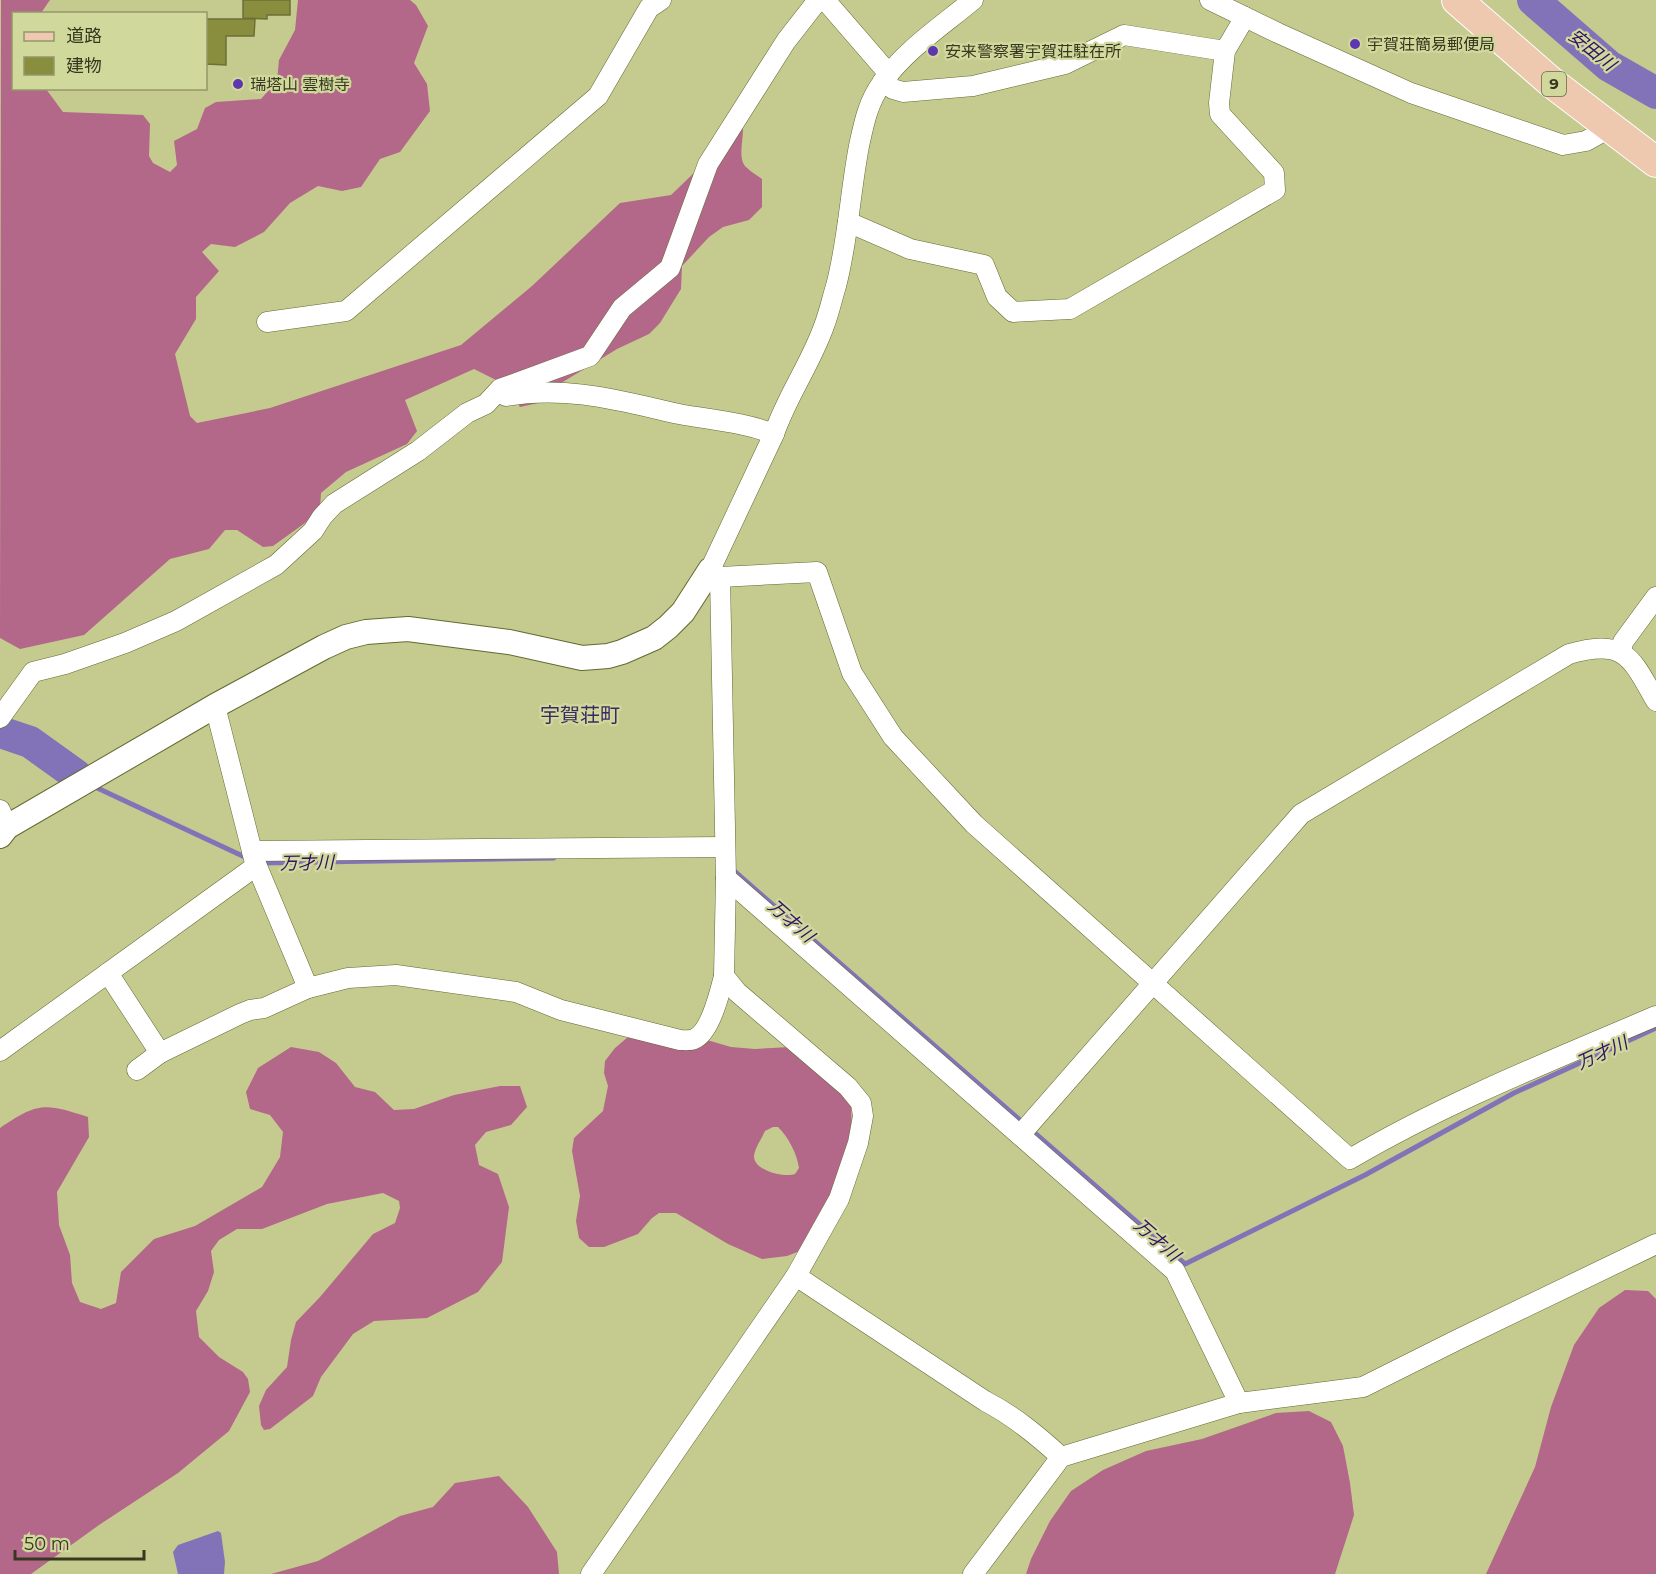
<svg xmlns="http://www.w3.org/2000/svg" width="1656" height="1574" font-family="Montserrat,'Noto Sans JP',sans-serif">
<rect width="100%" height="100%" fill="#c5cb8f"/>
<g fill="#b36789" fill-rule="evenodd">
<path d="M1 0H50L41 13 14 14V88L46 89 63 112 143 115 150 124 149 156 153 163 170 172 177 165 174 141 197 129 205 108 216 102 261 99 277 81 279 60 295 30 298 0H410L416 5 428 26 414 63 427 84 430 111 400 152 380 159 361 187 342 191 318 186 290 203 264 232 235 247 211 244 202 252 219 271 196 297V319L175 354 190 416 197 423 270 408 461 345 532 286 620 203 671 195 723 145 742 120C746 134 736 157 746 167 751 172 757 175 762 179V207L749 220 723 227 709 237 682 266 681 289 660 323 649 334 617 349 553 388 538 403 520 407 506 385 474 369 405 400 417 431 407 444 346 472 321 493 320 508 305 523 273 546 263 547 237 530H225L209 549 170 559 84 635 20 649 0 638Z"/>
<path d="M638 1035 707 1040 731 1047 755 1049 790 1047 851 1103 852 1136 834 1189 800 1251 787 1256 762 1259 728 1244 676 1213H659L652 1218 638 1234 604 1247H589L579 1238 576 1221 580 1196 572 1151 574 1138 603 1111 608 1086 604 1073 605 1061 615 1048 628 1037ZM773 1127H778C789 1138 797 1154 799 1168L795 1174C784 1178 755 1171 754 1157 754 1149 762 1138 765 1131Z"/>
<path d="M291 1047 319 1052 336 1063 355 1087 375 1092 394 1110 414 1109 454 1095 500 1086H520L527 1107 511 1125 486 1132 475 1145 479 1165 498 1174 509 1207 502 1262 478 1292 427 1318 374 1321 353 1334 321 1377 313 1396 270 1429 264 1430 261 1425 259 1406 266 1390 287 1367 291 1340 296 1322 320 1297 373 1234 395 1223 400 1208 399 1201 383 1193 327 1204 262 1229H237L219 1240 211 1251 214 1272 208 1291 196 1311 199 1337 219 1357 243 1372 248 1379 250 1392 229 1431 178 1473 99 1525 31 1574H0V1128C38 1102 45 1103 88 1117L89 1137 57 1192 59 1225 70 1255 72 1283 80 1302 101 1309 116 1303 121 1272 154 1239 195 1226 262 1187 280 1157 283 1132 270 1115 250 1109 246 1092 258 1068Z"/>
<polygon points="1625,1290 1648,1291 1656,1299 1656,1574 1486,1574 1535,1467 1551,1407 1574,1345 1599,1308"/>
<polygon points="1309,1411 1331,1422 1343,1446 1350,1483 1354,1515 1335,1574 1026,1574 1031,1559 1050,1521 1071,1491 1103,1470 1146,1451 1202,1439 1276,1413"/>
<polygon points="499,1476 528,1507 557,1552 559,1574 271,1574 318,1561 400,1516 433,1507 455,1483"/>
</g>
<polygon fill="#8273b9" points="218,1531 221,1533 225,1562 224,1574 178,1574 173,1552 178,1545"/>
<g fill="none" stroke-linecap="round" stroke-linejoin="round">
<g stroke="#8273b9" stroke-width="5">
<polyline points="93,786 249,859"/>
<polyline points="261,863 554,858"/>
<polyline points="733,870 1185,1264 1365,1175 1514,1093 1656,1028"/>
</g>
<g stroke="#8273b9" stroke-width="32">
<polyline points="1533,0 1609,66 1656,93"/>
<polyline points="0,732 30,742 76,775"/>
</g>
</g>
<g fill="#888e3d" stroke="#6c7037" stroke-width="1.5">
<polygon points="243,0 290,0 290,15 267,15 267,19 243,18"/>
<polygon points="206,19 255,19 254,36 226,36 226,65 206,64"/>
</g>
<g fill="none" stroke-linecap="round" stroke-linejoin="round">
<g stroke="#646930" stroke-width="21">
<g id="minor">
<polyline points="825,0 889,74"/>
<path d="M973 0C943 25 905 50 882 83 868 102 864 123 859 146 850 193 848 241 836 286 832 299 829 313 824 326 811 363 787 396 774 434L710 570 720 577 817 572 852 673 893 737 974 824 1350 1159C1447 1102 1553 1060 1656 1016"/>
<polyline points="1210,0 1278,33 1411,93 1563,145 1586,141 1611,127"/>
<polyline points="883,81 893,89 903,92 973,86 1065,64 1124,35 1225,51"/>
<polyline points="848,222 910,249 984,265 997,297 1013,312 1070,309 1275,190 1274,173 1220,114 1219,103 1225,51 1245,17"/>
<polyline points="267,322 346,311 598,96 649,8 661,0"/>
<path d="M506 396C566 385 621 401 679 414 711 420 743 422 774 434"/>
<polyline points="1621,652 1623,642 1656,597"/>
<polyline points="0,718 33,672 65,664 125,643 176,621 276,565 313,531 322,517 334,504 418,451 467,413 486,404 500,389 590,356 622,308 670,268 708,164 786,41 818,0"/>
<polyline points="0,810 7,827"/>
<polyline points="252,851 724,847"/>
<polyline points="726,878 1175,1271 1239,1403"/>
<polyline points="108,973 160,1053 240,1014 250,1010 264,1008 308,988 254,859 215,706"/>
<path d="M308 988 348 978 396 975 516 992 561 1010 680 1040C684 1040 690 1041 694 1039 710 1033 720 992 724 976"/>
<polyline points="0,1051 256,866"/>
<polyline points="137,1070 160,1053"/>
<path d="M1020 1135 1301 814 1569 654C1625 638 1631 657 1656 701"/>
<path d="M796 1276 985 1401C1014 1416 1037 1435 1061 1457"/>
<polyline points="591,1574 796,1276 839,1199 858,1143 863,1116 861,1103 848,1087 737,992 724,976 726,878 720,577"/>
<polyline points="973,1574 1061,1457 1239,1403 1363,1387 1459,1339 1656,1244"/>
</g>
</g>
<g stroke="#646930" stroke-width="26">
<polyline id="tertiary" points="0,836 7,827 215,706 324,647 346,637 366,632 408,629 509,642 582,658 608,656 622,652 654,638 668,627 683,612 710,570"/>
</g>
<g stroke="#fff" stroke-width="32">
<polyline id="primary" points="1457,0 1551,82 1656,162"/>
</g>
<use href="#minor" stroke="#fff" stroke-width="20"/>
<use href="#tertiary" stroke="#fff" stroke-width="24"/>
<use href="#primary" stroke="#efc8b0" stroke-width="30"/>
</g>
<g fill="#5e37af" stroke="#d1d89b" stroke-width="2">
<circle cx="1355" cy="44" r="6"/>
<circle cx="933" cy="51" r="6"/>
<circle cx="238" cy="84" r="6"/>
</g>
<g text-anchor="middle" stroke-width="4.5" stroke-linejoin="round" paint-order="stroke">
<rect fill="#d1d89b" stroke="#646844" stroke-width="1.5" x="1542" y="72" width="24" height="24" rx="4.5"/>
<g font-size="15" font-weight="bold" fill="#36381f">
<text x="1554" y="89">9</text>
</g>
<g font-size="16" fill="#36381f" stroke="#d1d89b" text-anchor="start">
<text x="1367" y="50">宇賀荘簡易郵便局</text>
<text x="945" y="57">安来警察署宇賀荘駐在所</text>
<text x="250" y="90">瑞塔山 雲樹寺</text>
</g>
<g font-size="18" font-style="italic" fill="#301065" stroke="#d1d89b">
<text transform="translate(1592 50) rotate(39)" y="6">安田川</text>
<text transform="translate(307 863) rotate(-1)" y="6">万才川</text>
<text transform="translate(791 921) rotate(41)" y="6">万才川</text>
<text transform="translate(1602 1053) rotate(-25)" y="6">万才川</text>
<text transform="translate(1157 1240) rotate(41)" y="6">万才川</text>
</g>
<g font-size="20" fill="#392863" stroke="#d1d89b">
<text x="580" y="722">宇賀荘町</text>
</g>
</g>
<rect x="12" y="12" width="195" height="78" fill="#d1d89b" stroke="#939869" stroke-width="1.5"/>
<rect x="24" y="32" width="30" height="9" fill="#efc8b0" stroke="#939869" stroke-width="1.5"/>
<text x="66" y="42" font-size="18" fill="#36381f">道路</text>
<rect x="24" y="57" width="30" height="18" fill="#888e3d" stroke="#939869" stroke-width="1.5"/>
<text x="66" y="72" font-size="18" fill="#36381f">建物</text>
<path d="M15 1550v9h129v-9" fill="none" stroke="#36381f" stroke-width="3"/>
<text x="24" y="1550" font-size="18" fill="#36381f" stroke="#d1d89b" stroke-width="4.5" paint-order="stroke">50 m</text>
</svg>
